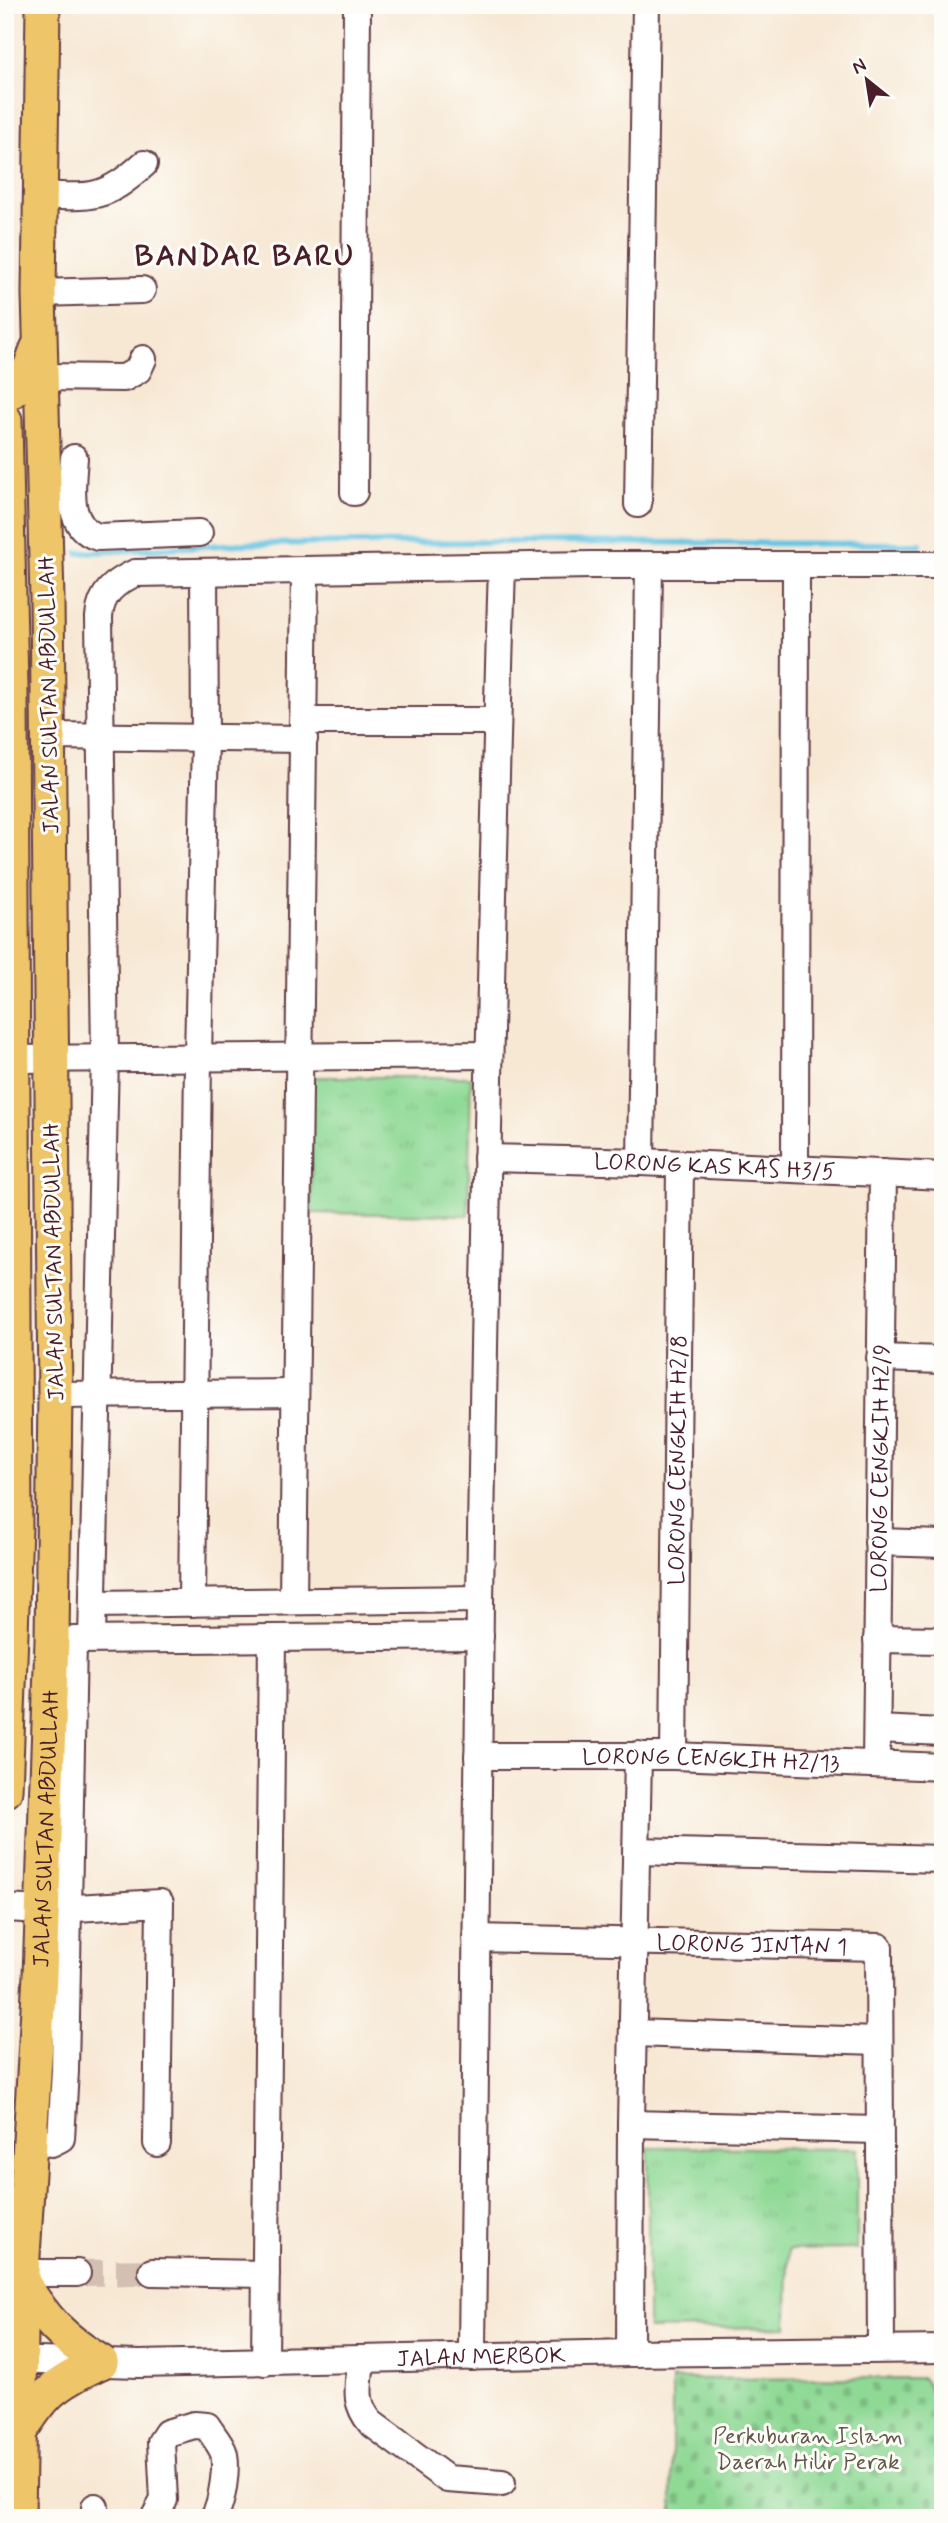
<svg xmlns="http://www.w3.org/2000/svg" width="948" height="2523" font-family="Mynerve,sans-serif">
<defs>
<pattern id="cemetery-stones" width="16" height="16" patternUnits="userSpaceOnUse" patternTransform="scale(1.75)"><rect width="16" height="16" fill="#8fd995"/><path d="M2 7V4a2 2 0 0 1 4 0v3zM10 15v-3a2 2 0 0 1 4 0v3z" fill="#7dba81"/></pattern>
<pattern id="park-tufts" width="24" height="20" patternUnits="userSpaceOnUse" patternTransform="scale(1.75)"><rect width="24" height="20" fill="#8fd995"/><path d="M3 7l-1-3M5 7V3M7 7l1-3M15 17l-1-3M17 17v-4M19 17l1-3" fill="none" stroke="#7dba81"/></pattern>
</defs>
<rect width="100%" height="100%" fill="#fdfcf7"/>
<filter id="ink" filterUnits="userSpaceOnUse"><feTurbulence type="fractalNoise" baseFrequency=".0143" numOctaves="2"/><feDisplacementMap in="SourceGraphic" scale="14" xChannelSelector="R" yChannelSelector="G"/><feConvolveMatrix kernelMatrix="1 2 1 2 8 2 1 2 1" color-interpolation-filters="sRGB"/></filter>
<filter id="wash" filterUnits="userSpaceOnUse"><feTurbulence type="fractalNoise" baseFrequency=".00686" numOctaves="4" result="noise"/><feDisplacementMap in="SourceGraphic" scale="28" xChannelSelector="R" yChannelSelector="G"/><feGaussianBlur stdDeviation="1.57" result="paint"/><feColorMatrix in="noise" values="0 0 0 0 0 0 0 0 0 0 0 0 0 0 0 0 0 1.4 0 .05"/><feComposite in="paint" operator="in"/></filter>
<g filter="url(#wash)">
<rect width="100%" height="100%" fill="#f7e8d4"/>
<polygon fill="url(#cemetery-stones)" stroke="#6c7c60" stroke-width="2" points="922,2378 943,2403 943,2518 672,2518 672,2379"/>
<g fill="url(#park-tufts)" stroke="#6c7c60" stroke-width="2">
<polygon points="312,1077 471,1077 468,1215 311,1213"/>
<polygon points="648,2147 857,2149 857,2249 788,2250 787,2327 648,2329"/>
</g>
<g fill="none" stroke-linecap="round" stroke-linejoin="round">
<polyline stroke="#64c4e3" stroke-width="6" points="78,553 240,544 502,542 920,544"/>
</g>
</g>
<g filter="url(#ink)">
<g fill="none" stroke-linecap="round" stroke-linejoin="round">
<polyline stroke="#d4c0b2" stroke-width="26" stroke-dasharray="26 13" stroke-linecap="butt" points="77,2273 152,2272"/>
<g stroke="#643d44" stroke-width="30">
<g id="minor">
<path d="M41 195C91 198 106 199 144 164"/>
<polyline points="39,293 142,290"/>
<polyline points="40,377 124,378 138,370 143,359"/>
<path d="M74 458C72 485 65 527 98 537L199 533"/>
<polyline points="354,492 357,5"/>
<polyline points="638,504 646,5"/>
<polyline points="303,721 497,721"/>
<polyline points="48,736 304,739"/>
<polyline points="13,1059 489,1055"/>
<path id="s1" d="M487 1158 641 1162 943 1176"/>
<polyline points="641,1162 649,566"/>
<polyline points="795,1169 796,565"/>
<polyline points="880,1358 943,1360"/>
<polyline points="55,1395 295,1393"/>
<polyline points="878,1542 943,1544"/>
<polyline points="293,1601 305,571"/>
<polyline points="192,1603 198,1057 205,739 204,572"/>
<polyline points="93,1604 480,1599"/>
<path d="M92 1639 105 1057 99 617C101 593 114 583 135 573L592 565H943"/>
<polyline points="877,1639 943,1640"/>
<polyline points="76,1640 480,1636"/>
<polyline points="877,1729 943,1732"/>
<path id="s2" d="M478 1756H674L943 1767"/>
<path id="s3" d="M674 1756 680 1165"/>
<path id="s4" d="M876 1764 883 1173"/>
<polyline points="636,1851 943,1859"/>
<polyline points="5,1908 42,1910 160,1903 157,2143"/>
<path id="s5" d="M476 1938 879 1947 881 2349"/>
<polyline points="633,2033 878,2041"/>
<polyline points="631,2124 878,2130"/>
<polyline points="30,2140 51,2143 61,2138 65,2071 73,1640"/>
<polyline points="152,2272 266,2274"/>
<polyline points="22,2273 77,2273"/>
<polyline points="630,2353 631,2124 638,1755"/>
<path d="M472 2357C473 2105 477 1853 480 1602 485 1257 491 912 502 567"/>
<path id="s6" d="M5 2360 139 2364 630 2353 943 2349"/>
<path d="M361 2360C359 2386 353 2402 371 2423L447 2479 502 2483"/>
<polyline points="265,2362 272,1638"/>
<polyline points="95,2518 95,2507"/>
<path d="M154 2518 164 2500 161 2442 167 2433 194 2425 207 2426C212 2434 219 2442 223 2451 228 2465 222 2506 213 2518"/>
</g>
</g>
<g stroke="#643d44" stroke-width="37">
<g id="major">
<polyline points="5,396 25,381 37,349"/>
<polyline points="5,420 11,685 15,1528 5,1791"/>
<path d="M22 2281C44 2319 63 2339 101 2362"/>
<path d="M18 2435C46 2390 54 2385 101 2362"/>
<path id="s7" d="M18 2518 22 2273 40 1975 52 1640 55 1395 47 599 39 293 43 5"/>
</g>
</g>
<use href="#minor" stroke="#fff" stroke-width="26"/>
<use href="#major" stroke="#eec569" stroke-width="33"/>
</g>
</g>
<g text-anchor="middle" stroke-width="6" stroke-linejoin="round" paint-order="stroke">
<g font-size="23" fill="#4a1f2b" stroke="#fdfcf7">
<text transform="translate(48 695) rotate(-91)" y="8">JALAN SULTAN ABDULLAH</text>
<text dy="8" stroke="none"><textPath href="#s1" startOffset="228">LORONG KAS KAS H3/5</textPath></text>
<text transform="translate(53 1262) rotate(-91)" y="8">JALAN SULTAN ABDULLAH</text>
<text dy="8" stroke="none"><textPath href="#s3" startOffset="296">LORONG CENGKIH H2/8</textPath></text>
<text dy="8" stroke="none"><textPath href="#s4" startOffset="296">LORONG CENGKIH H2/9</textPath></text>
<text dy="8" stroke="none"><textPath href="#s2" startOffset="233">LORONG CENGKIH H2/13</textPath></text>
<text dy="8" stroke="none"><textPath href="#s7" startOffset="690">JALAN SULTAN ABDULLAH</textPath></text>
<text dy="8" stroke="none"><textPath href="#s5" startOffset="276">LORONG JINTAN 1</textPath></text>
<text dy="8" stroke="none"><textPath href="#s6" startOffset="476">JALAN MERBOK</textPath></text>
</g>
<g font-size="23" fill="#5f574b" stroke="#fdfcf7">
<text x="808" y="2443">Perkuburan Islam<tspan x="808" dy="26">Daerah Hilir Perak</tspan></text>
</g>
<g font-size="30" font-weight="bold" letter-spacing="2" fill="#4a1f2b" stroke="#fdfcf7">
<text x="245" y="265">BANDAR BARU</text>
</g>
</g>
<rect width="948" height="2523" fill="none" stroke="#fdfcf7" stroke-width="28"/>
<g transform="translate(867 80) rotate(330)" stroke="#fdfcf7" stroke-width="5" paint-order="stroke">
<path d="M0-5L12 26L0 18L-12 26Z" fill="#4a1f2b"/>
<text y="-10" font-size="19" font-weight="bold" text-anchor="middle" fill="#4a1f2b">N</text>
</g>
</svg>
